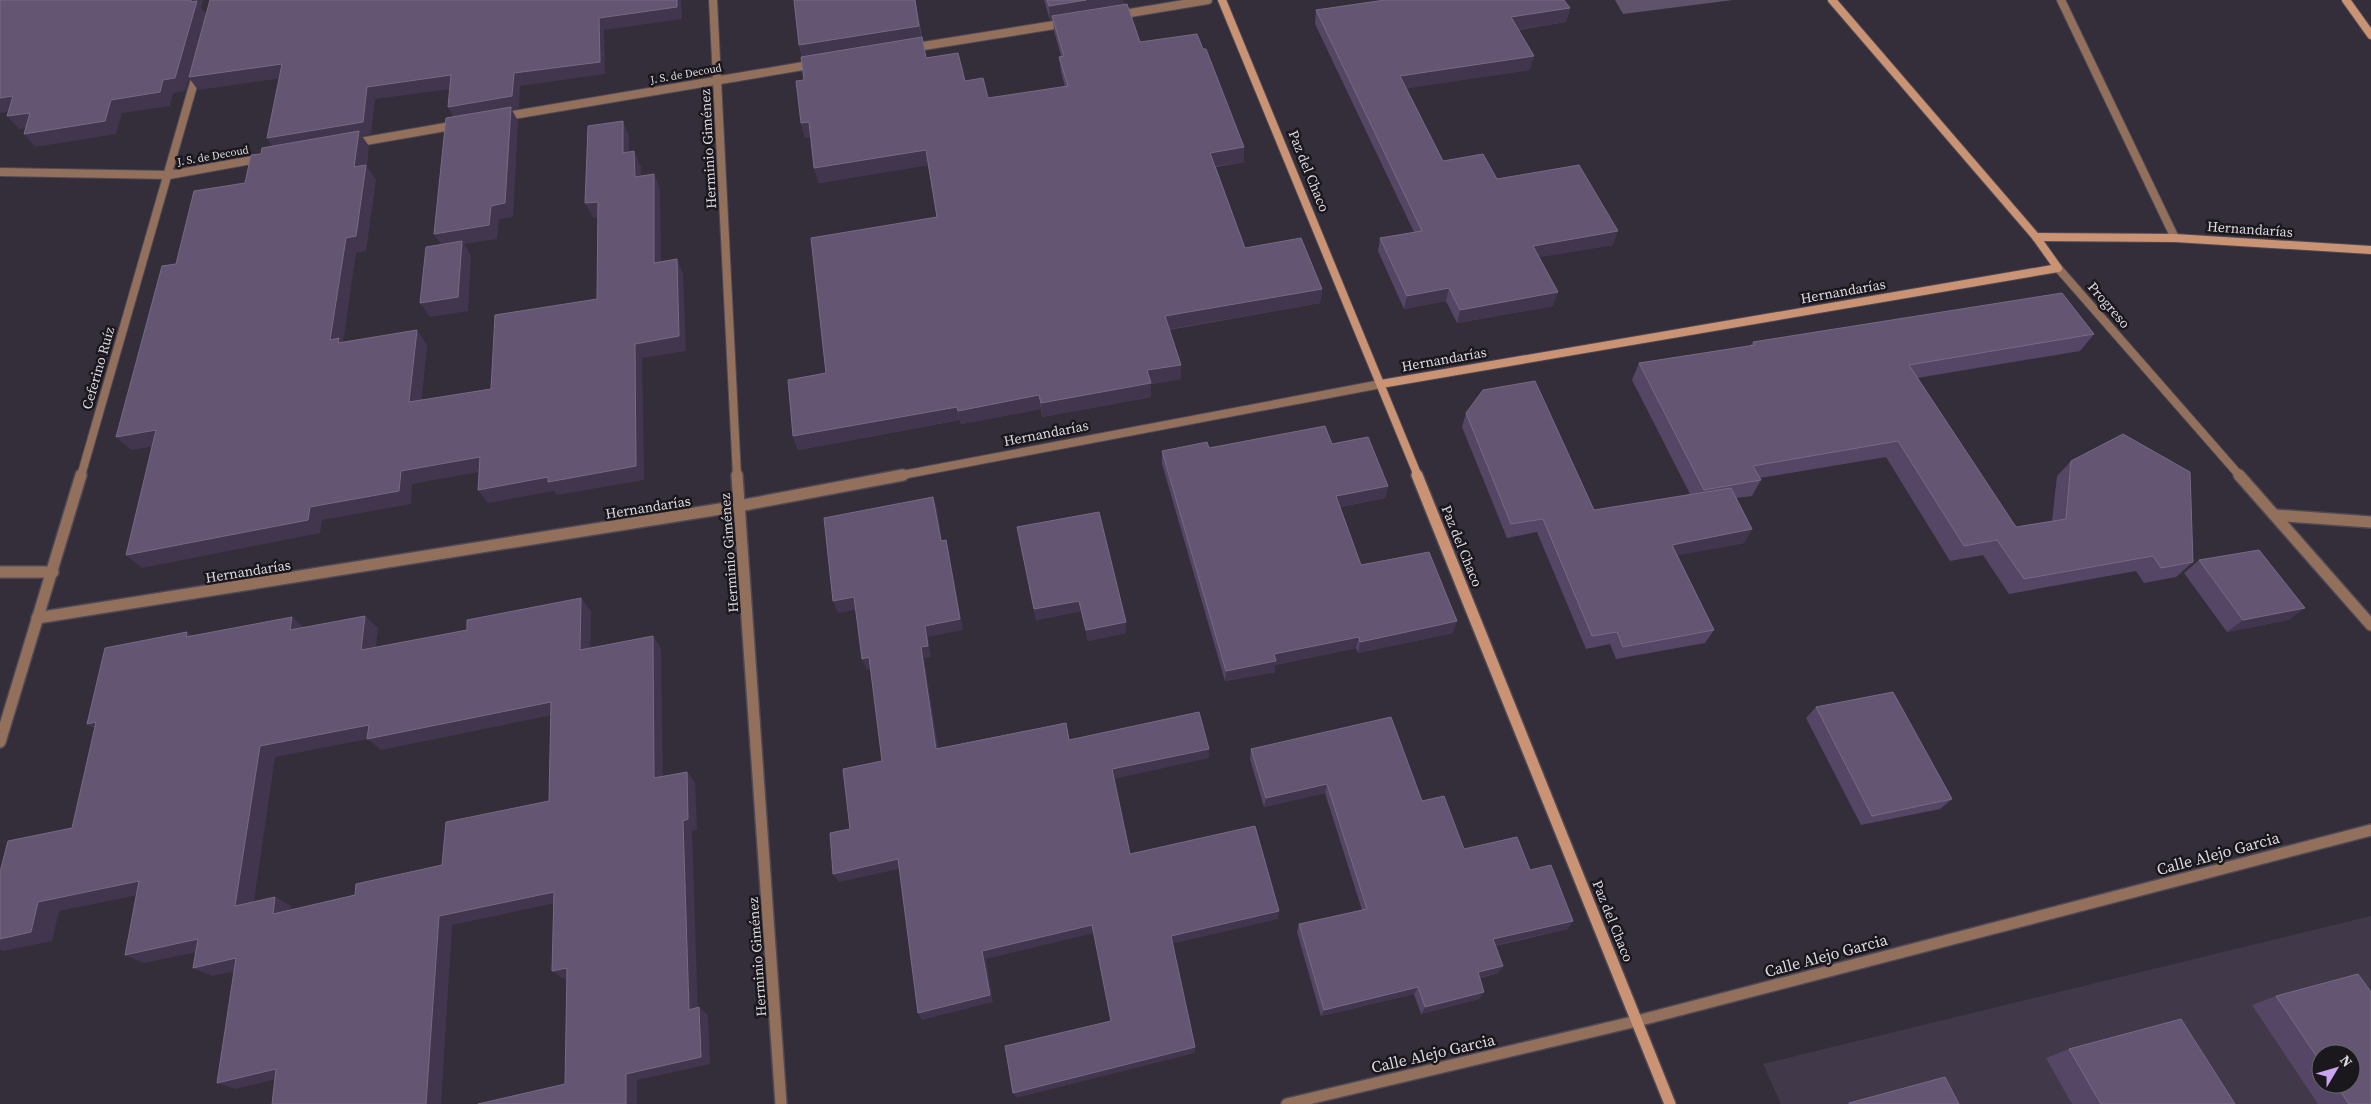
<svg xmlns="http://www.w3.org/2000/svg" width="2371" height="1104" viewBox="0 0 2371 1104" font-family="'Source Serif 4',serif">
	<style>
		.built { fill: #41384a; fill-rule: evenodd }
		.green { fill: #5e536b }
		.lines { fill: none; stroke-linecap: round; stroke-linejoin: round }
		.lane-casing { stroke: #4f4956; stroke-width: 10 }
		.street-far1-casing { stroke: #4f4956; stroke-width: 10 }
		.street-casing { stroke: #4f4956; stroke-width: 14 }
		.secondary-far1-casing { stroke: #4f4956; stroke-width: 10 }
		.secondary-casing { stroke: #4f4956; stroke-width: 14 }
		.lane { stroke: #93705c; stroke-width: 8 }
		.street-far1 { stroke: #93705c; stroke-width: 8 }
		.street { stroke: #93705c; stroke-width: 11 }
		.secondary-far1 { stroke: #ca9373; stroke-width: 8 }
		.secondary { stroke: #ca9373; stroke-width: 11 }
		.wall { fill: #554665; fill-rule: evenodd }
		.shaded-wall { fill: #42364f }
		.building { fill: #645673; stroke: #776a84; fill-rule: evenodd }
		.labels { text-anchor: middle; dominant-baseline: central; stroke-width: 5; stroke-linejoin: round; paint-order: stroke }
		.far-street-label { font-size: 11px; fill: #ddd9e1; stroke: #1a181d }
		.street-label { font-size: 14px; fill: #ddd9e1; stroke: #1a181d }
		.near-street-label { font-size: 16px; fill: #ddd9e1; stroke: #1a181d }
	</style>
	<rect width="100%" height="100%" fill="#342e3b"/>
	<!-- built -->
	<path class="built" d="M2371 916V1104H1781L1763 1064ZM2321 1054H2351V1084H2321Z"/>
	<!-- green -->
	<polygon class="green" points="1615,0 1733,0 1623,14"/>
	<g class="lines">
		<!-- lane casing -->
		<g class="lane-casing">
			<polyline id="lane" points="2061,0 2175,238"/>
		</g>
		<!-- street-far1 casing -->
		<g class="street-far1-casing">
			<g id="street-far1">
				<polyline points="713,0 737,476"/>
				<polyline points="1118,15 1208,0"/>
				<polyline points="911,48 1067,23"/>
				<polyline points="501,117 815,64"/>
				<polyline points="354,143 457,125"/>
				<polyline points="0,172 169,175 263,158"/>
				<polyline points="2058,268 2240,476"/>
				<polyline points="81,476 197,72"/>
				<polyline points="897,476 1381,384"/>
			</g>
		</g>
		<!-- street casing -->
		<g class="street-casing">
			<g id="street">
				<polyline points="737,475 781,1104"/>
				<polyline points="2239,475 2371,625"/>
				<polyline points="2274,515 2371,522"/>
				<polyline points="0,572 53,572"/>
				<polyline points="37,618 739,506 903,475"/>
				<polyline points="0,742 81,475"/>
				<polyline points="1287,1104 1637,1021 2371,830"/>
			</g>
		</g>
		<!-- secondary-far1 casing -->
		<g class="secondary-far1-casing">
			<g id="secondary-far1">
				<polyline points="1222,0 1418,476"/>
				<polyline points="2346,0 2371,35"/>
				<polyline points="2036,237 2175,238 2371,250"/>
				<polyline points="1381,384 2058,268 2036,237 1832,0"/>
			</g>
		</g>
		<!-- secondary casing -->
		<g class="secondary-casing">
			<polyline id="secondary" points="1417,475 1670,1104"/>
		</g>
		<!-- lane -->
		<use href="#lane" class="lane"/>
		<!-- street-far1 -->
		<use href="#street-far1" class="street-far1"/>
		<!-- street -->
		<use href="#street" class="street"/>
		<!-- secondary-far1 -->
		<use href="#secondary-far1" class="secondary-far1"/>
		<!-- secondary -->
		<use href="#secondary" class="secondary"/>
	</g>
	<!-- wall -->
	<g class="wall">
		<polygon points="915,0 926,58 965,81 988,98 1065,87 1061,72 1059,57 1061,56 1054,31 1053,19 1050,20 1044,0 1123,0 1124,5 1140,42 1203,49 1244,147 1244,162 1216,167 1245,248 1322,289 1320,303 1169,330 1181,365 1181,379 1151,384 1151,397 1042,417 1041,409 961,424 960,420 798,450 793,436 826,373 937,217 928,165 819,183 814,168 811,137 805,138 801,123 804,80 802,56 799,45"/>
		<polygon points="1570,8 1566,22 1518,30 1530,70 1406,88 1443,161 1497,179 1613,245 1539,257 1553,306 1457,323 1446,301 1404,309 1378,251 1380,238 1414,232 1315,24 1316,10"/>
		<polygon points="2094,334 2080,351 1917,378 2016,527 2052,521 2057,476 2071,461 2193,562 2176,577 2144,583 2136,571 2009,594 1983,555 1950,561 1886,457 1760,478 1761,480 1752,496 1736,498 1752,529 1744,543 1677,555 1714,630 1705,643 1616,659 1610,644 1586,649 1537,532 1507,538 1462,427 1466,413 1594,510 1690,494 1632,380 1639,363 1750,346 1753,342"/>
		<polygon points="1332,444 1388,486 1385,498 1340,507 1361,565 1453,633 1358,653 1356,648 1275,665 1275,672 1225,681 1162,464 1162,451"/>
		<polygon points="1017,527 1126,622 1126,633 1088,641 1081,611 1036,620"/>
		<polygon points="2199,560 2305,608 2288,620 2227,632 2184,573"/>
		<polygon points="1816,707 1952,799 1940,809 1861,825 1806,718"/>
		<polygon points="1251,749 1422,801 1464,849 1530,870 1573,921 1567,929 1495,946 1498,973 1480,978 1484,992 1479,999 1421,1014 1414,994 1321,1016 1297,932 1299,924 1362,910 1325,793 1264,807 1250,759"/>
		<path d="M2276 996 2371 1104H2318L2252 1005ZM2321 1054 2351 1084H2321Z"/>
		<polygon points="2069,1049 2235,1104 2072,1104 2046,1058"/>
	</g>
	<!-- shaded-wall -->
	<g class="shaded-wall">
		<polygon points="191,0 203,0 201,8 206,14 282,64 290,77 198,90 189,78 185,91 173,93 170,106 122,113 116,134 35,147 24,134 163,80"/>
		<polygon points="677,0 681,0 682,19 604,30 605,74 520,86 519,108 512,110 518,121 513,217 499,219 497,239 464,244 471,256 468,311 430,317 420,303 443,247 434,234 455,120 448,107 514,73 599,18"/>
		<polygon points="1086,0 1123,0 1124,8 1052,16 1053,19 1050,20 1049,6"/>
		<polygon points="1570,8 1566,22 1508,31 1511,17"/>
		<polygon points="919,26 922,41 804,60 799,45"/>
		<polygon points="1534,56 1530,70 1397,90 1400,76"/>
		<polygon points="451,75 458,88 375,99 371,134 362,136 369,146 367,166 376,180 366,251 356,253 343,343 350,352 330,340 275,151 267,138 367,87"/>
		<polygon points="13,96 25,109 0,113 0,98"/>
		<polygon points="30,113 42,126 19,129 7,116"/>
		<polygon points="623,121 629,136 629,168 623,153"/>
		<polygon points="809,122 813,136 805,138 801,123"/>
		<polygon points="1244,147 1244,162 1210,167 1210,153"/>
		<polygon points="926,150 929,165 819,183 814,168"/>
		<polygon points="634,151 641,167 641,192 635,177"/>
		<polygon points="654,174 660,189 661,278 654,263"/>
		<polygon points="598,202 605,217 593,218 585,203"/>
		<polygon points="1618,231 1613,245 1529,259 1533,246"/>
		<polygon points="677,259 683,274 686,351 642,358 644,480 557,495 554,491 488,503 478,490 635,344"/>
		<polygon points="1449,288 1446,301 1404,309 1407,296"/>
		<polygon points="1322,289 1320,303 1165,330 1165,316"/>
		<polygon points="1558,292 1553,306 1457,323 1460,310"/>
		<polygon points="417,330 427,345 420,416 409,402"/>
		<polygon points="1181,365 1181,379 1151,384 1151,397 1042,417 1041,403 1147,370"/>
		<polygon points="1039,395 1041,409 961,424 958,411"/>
		<polygon points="957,407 960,420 798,450 793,436"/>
		<polygon points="156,430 170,444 131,450 116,437"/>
		<polygon points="480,457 490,470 412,484 411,504 322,520 320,533 142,568 126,555 310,507 401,471"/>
		<polygon points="1388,486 1385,498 1334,508 1336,496"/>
		<polygon points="933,497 937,509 944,553 941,541"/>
		<polygon points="1752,529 1744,543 1664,558 1672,545"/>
		<polygon points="946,540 949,552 963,630 928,637 931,657 924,658 940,759 936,749 921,647 925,626"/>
		<polygon points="854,597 859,609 838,613 833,601"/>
		<polygon points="581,598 591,611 590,662 580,650"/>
		<polygon points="1079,601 1081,611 1036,620 1034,609"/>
		<polygon points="2305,608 2288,620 2227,632 2243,620"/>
		<polygon points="365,616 378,628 374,662 361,650"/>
		<polygon points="292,617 306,629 290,630"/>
		<polygon points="1457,621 1453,633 1358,653 1360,642"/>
		<polygon points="1126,622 1126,633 1088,641 1086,630"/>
		<polygon points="187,632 203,644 186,637"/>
		<polygon points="653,636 661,648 663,789 654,778"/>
		<polygon points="1359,637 1356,648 1275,665 1275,672 1225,681 1226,671 1274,654"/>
		<polygon points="869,657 874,668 867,670 862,659"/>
		<polygon points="551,702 562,713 381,750 368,739 275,757 252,915 235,906 260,746 369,725"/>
		<polygon points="96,722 105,735 87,724"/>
		<polygon points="1209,749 1209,758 1114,779 1112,769"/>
		<polygon points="687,772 695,782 697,830 692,831 698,1017 689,1010 683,821"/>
		<polygon points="1327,784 1325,793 1264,807 1266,798"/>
		<polygon points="898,859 903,868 839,882 833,874"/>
		<polygon points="139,881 158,891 59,911 52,941 3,951 0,950 0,939 38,902"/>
		<polygon points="554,892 565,901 452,925 441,1104 426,1104 439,916"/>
		<polygon points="275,897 291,906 289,923 273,914"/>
		<polygon points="1279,911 1278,919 1171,944 1171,936"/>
		<polygon points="1573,921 1567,929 1488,947 1493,939"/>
		<polygon points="1092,925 1094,933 986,959 993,1002 922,1020 918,1013 982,951"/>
		<polygon points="198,939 216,948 144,963 125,955"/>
		<polygon points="236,958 254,967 212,976 193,968"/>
		<polygon points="1503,966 1498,973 1473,979 1478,972"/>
		<polygon points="567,968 578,976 564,979 552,971"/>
		<polygon points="1418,987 1414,994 1321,1016 1324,1010"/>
		<polygon points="1484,992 1479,999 1421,1014 1425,1007"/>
		<polygon points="699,1007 708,1015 710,1064 637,1080 637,1104 626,1104 626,1074"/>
		<polygon points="1195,1047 1195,1053 1016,1098 1013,1093"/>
		<polygon points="276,1069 294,1075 235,1089 217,1083"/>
	</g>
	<!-- building -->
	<g class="building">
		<polygon points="0,0 191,0 191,2 197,1 175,78 163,80 160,92 111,100 105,121 24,134 30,113 7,116 13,96 0,98"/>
		<polygon points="210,0 677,0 677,7 599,18 600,62 514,73 512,96 448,107 451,75 367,87 363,122 267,138 282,64 189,77"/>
		<polygon points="794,0 915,0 919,26 799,45"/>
		<polygon points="1047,0 1086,0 1049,6"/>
		<polygon points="1385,0 1564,0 1570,8 1511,17 1534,56 1400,76 1443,161 1483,154 1497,179 1579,165 1618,231 1533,246 1558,292 1460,310 1449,288 1407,296 1380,238 1422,231 1316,10"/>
		<polygon points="1127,4 1140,42 1197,34 1203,49 1206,49 1244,147 1210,153 1245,248 1301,238 1322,289 1165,316 1181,365 1147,370 1151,383 1041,403 1039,395 958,411 957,407 793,436 788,380 826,373 811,238 937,217 926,150 814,168 809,122 801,123 796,81 804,80 801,57 922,37 926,58 958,53 965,81 983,78 988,98 1068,86 1059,57 1064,56 1052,16"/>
		<polygon points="511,107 505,203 491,206 489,225 434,234 446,118"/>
		<polygon points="623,121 623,153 634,151 635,177 654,174 654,263 677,259 679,336 635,344 636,466 548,482 548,477 478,490 480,457 401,471 399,491 310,507 308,520 126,555 156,430 116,437 162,266 176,264 194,191 245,183 251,155 261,154 262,148 359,131 354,167 366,165 356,236 346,238 330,340 339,338 338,343 417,330 409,402 491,389 495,315 597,299 598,202 585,203 588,126"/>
		<polygon points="462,241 458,297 420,303 426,247"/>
		<polygon points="2062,293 2094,334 1909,365 2016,527 2066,519 2071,461 2123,434 2190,472 2193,562 2161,568 2153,556 2024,579 1997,540 1964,546 1898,441 1753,466 1761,480 1704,490 1639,363 1755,345 1753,342"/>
		<polygon points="1535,381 1594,510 1731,488 1752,529 1672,545 1714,630 1623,647 1617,632 1592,636 1543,519 1511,524 1466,413 1483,390"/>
		<polygon points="1325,426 1332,444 1368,437 1388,486 1336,496 1361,565 1429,552 1457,621 1360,642 1359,637 1274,654 1276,661 1226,671 1162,451 1207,442 1209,448"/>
		<polygon points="933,497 941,541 946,540 960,619 925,626 928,646 921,647 936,749 1066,723 1069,740 1199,712 1209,749 1112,769 1130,854 1255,826 1279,911 1171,936 1195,1047 1013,1093 1005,1046 1111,1021 1092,925 982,951 990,995 918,1013 898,859 833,874 830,833 850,829 843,769 882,761 869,657 862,659 854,597 833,601 824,518"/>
		<polygon points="1099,512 1126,622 1086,630 1079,601 1034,609 1017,527"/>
		<polygon points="2259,550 2305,608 2243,620 2199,560"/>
		<path d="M581 598 580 650 653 636 654 778 687 772 688 819 683 821 689 1010 699 1007 701 1057 626 1074V1104H478L565 1084 567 968 552 971 554 892 439 916 426 1104H272L276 1069 217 1083 236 958 193 968 198 939 125 955 139 881 38 902 31 932 0 939V872L8 841 72 828 96 722 87 724 105 648 187 632 186 637 292 617 290 630 365 616 361 650 467 630V620ZM551 702 549 801 446 822 442 865 356 884 355 895 273 914 275 897 235 906 260 746 369 725 367 739Z"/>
		<polygon points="1893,692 1952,799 1872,816 1816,707"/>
		<polygon points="1391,717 1422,801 1444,796 1464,849 1517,837 1530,870 1551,865 1573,921 1493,939 1503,966 1478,972 1484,992 1425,1007 1418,987 1324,1010 1299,924 1367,909 1327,784 1266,798 1251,749"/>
		<polygon points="2358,974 2371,992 2371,1104 2349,1104 2335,1084 2351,1084 2351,1054 2321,1054 2321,1063 2276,996"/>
		<polygon points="2181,1019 2235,1104 2101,1104 2069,1049"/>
		<polygon points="1945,1077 1959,1104 1849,1104 1849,1103"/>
	</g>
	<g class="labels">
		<!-- far-street labels -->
		<g class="far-street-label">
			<text transform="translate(686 74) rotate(-10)">J. S. de Decoud</text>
			<text transform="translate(213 156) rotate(-10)">J. S. de Decoud</text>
		</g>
		<!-- street labels -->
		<g class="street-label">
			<text transform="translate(708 149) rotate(-93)">Herminio Giménez</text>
			<text transform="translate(1309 171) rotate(68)">Paz del Chaco</text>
			<text transform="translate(2250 229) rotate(4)">Hernandarías</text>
			<text transform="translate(1843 291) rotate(-10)">Hernandarías</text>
			<text transform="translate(2109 305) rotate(49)">Progreso</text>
			<text transform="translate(1444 359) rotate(-10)">Hernandarías</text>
			<text transform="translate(98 368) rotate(-74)">Ceferino Ruíz</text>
			<text transform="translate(1046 433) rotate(-11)">Hernandarías</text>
			<text transform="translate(648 507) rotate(-9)">Hernandarías</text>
			<text transform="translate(1462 546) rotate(68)">Paz del Chaco</text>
			<text transform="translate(729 553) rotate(-94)">Herminio Giménez</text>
			<text transform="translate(248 571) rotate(-9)">Hernandarías</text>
			<text transform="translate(1613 921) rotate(68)">Paz del Chaco</text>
			<text transform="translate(757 957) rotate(-94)">Herminio Giménez</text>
		</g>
		<!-- near-street labels -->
		<g class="near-street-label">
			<text transform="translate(2218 853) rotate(-15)">Calle Alejo Garcia</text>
			<text transform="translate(1826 955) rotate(-15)">Calle Alejo Garcia</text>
			<text transform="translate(1433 1053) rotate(-13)">Calle Alejo Garcia</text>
		</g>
	</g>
	<!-- north arrow -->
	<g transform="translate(2336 1069) rotate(52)"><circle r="24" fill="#1a181d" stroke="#68656b"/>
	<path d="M0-4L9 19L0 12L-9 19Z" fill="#c9a5ee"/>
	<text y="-8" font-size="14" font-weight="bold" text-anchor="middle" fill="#ddd9e1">N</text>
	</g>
</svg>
